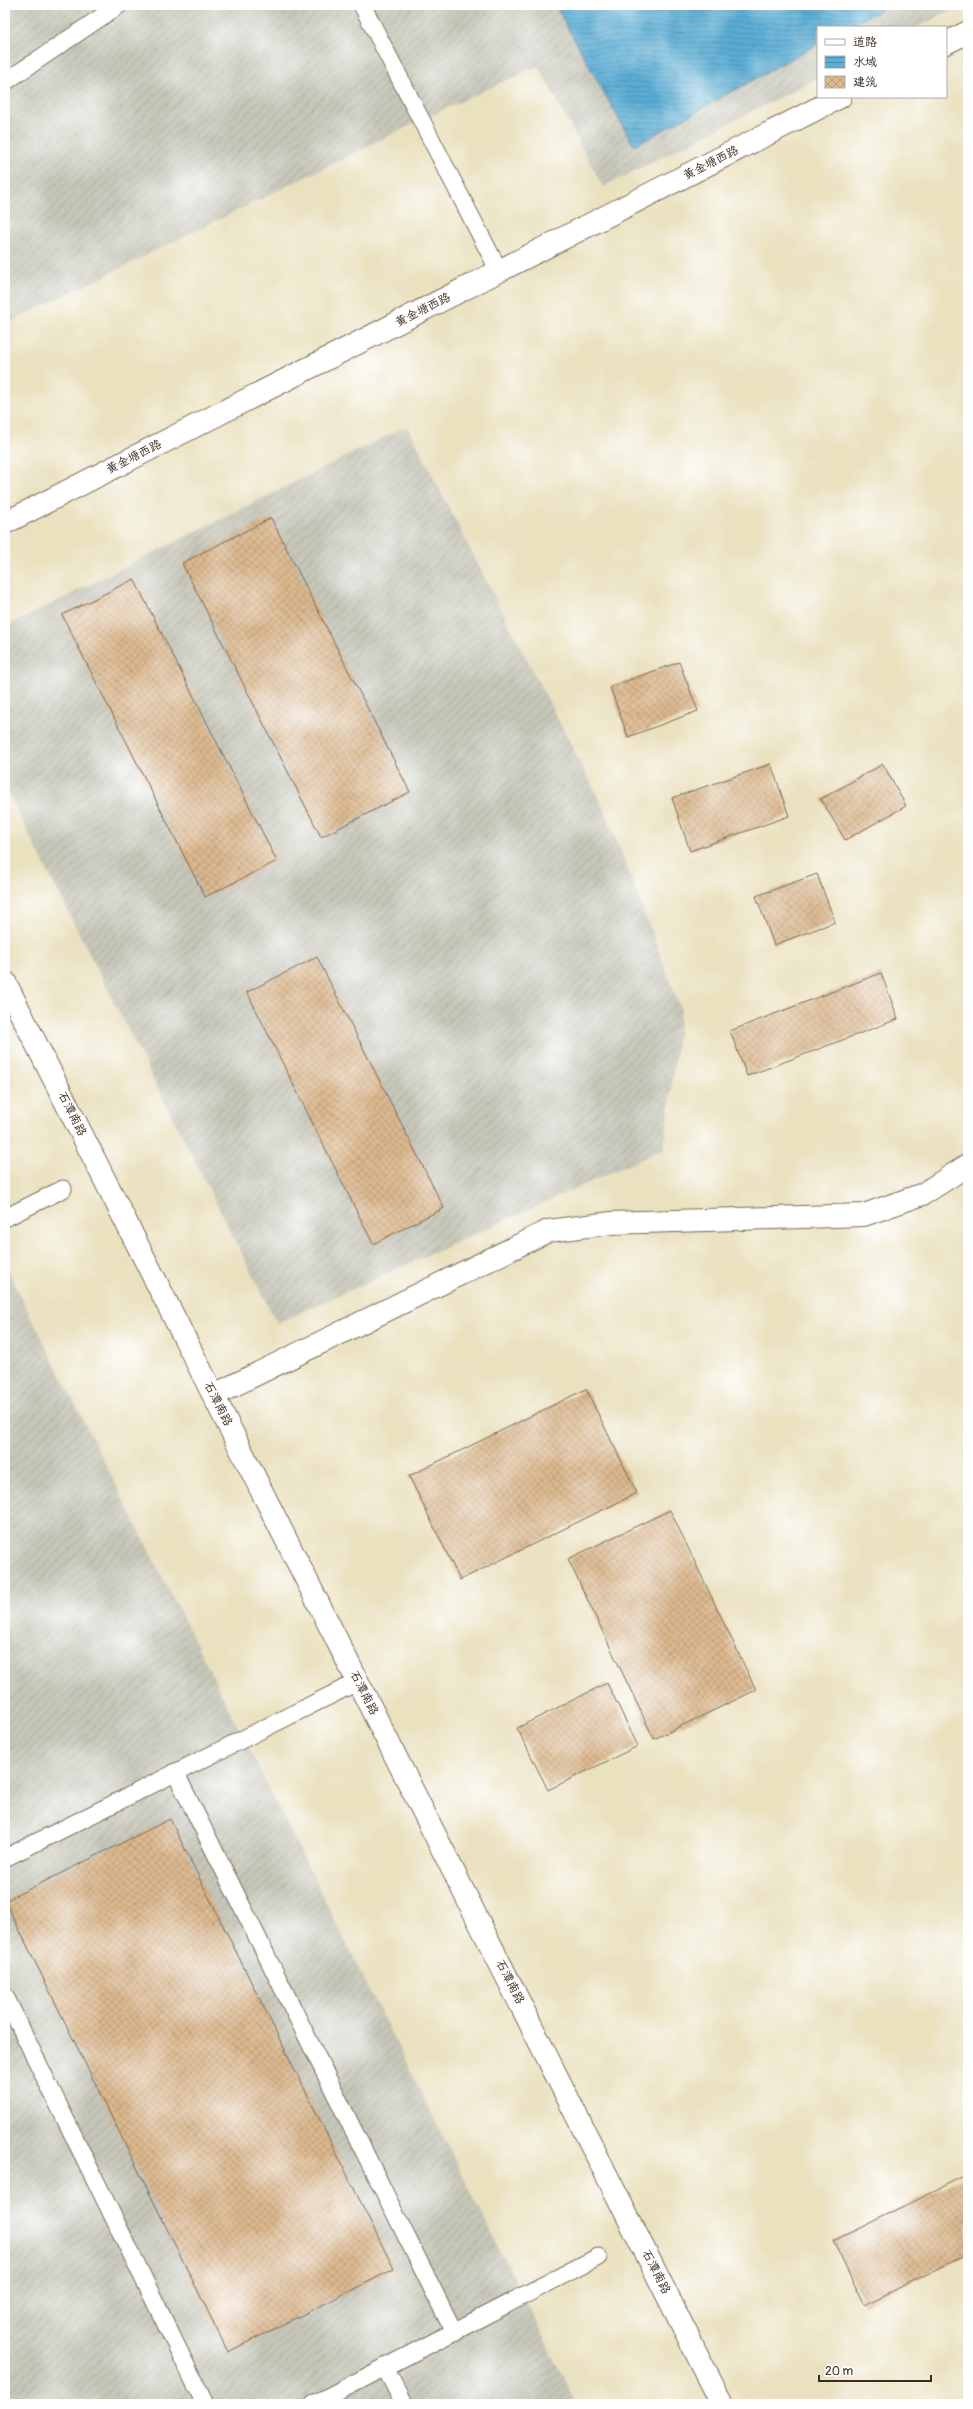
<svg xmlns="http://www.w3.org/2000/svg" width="973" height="2409" viewBox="0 0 973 2409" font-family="Pangolin,'LXGW WenKai TC',sans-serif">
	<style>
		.industrial { fill: url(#industrial-furrows) }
		.water { fill: url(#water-rules); stroke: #4a6c7a }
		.building { fill: url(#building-cross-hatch) }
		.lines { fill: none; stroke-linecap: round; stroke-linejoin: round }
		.lane-casing { stroke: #786a56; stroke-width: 19 }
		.street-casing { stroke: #786a56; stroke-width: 24 }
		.secondary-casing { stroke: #786a56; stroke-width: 24 }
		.lane { stroke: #fff; stroke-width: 17 }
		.street { stroke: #fff; stroke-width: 22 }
		.secondary { stroke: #fff; stroke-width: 22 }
		.labels { text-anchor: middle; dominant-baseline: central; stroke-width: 3.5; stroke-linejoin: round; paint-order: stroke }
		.street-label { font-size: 12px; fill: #3b2a1e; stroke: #fff }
	</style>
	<defs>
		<pattern id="industrial-furrows" width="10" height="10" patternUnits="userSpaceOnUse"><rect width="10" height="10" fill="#c5c5b8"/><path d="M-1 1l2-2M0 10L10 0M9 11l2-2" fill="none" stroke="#aaa99e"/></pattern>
		<pattern id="water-rules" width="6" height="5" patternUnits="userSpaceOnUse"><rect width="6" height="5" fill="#5aadd5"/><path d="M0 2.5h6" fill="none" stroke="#4c8dac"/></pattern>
		<pattern id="building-cross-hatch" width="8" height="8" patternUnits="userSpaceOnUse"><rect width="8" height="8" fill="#ddb98f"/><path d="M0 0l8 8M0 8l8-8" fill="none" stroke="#b49774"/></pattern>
	</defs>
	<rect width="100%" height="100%" fill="#fff"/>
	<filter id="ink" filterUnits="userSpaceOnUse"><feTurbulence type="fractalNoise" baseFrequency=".025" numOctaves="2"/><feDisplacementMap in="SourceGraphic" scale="8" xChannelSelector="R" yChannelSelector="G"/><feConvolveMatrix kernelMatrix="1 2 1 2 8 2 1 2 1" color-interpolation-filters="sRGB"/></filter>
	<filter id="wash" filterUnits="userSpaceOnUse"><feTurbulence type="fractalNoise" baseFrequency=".012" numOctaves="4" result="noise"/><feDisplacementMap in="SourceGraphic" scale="16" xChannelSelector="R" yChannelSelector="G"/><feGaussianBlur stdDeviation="0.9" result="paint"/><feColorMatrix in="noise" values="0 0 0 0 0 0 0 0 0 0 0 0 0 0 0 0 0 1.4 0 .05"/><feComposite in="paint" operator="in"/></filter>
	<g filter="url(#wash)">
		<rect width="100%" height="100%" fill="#eae1bf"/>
		<!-- industrial -->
		<g class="industrial">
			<polygon points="5,5 961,5 917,27 818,27 818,78 603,187 538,66 421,120 5,325"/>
			<polygon points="407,426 606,813 681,1009 664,1149 277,1323 5,787 5,627"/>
			<polygon points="5,1265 222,1695 577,2404 5,2404"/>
		</g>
		<!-- water -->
		<polygon class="water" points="555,5 889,5 849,27 818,27 818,44 634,146"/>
		<g id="blocks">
			<!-- building -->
			<g class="building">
				<polygon points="271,518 410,792 321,837 182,563"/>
				<polygon points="134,579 277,861 205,897 62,615"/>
				<polygon points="679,662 698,711 628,737 610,687"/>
				<polygon points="771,764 789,816 690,851 672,798"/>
				<polygon points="883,764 906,806 845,840 821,799"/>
				<polygon points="817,874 835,922 774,945 756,896"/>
				<polygon points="317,957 444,1208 373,1244 247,992"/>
				<polygon points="881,973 898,1019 747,1076 730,1031"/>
				<polygon points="586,1389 637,1493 460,1580 409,1476"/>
				<polygon points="670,1510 756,1690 654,1739 568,1559"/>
				<polygon points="607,1683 638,1746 548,1790 517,1728"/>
				<polygon points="170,1819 394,2269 228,2352 5,1901"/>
				<polygon points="968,2175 968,2254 864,2305 833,2241"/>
			</g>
		</g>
	</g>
	<g filter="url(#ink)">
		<use href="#blocks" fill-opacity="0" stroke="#786a56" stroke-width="1"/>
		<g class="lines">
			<!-- lane casing -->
			<g class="lane-casing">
				<g id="lane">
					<polyline points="362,5 499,271"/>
					<polyline points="5,82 119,5"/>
					<polyline points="5,1218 63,1189"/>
					<polyline points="175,1772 454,2332"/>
					<polyline points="5,1858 359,1681"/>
					<polyline points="5,1996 205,2404"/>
					<polyline points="385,2367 404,2404"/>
					<polyline points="314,2404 598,2257"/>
				</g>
			</g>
			<!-- street casing -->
			<g class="street-casing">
				<polyline id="street" points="214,1395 548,1231 611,1223 864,1215 923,1194 968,1165"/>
			</g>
			<!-- secondary casing -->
			<g class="secondary-casing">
				<g id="secondary">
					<polyline points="946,43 968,32"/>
					<polyline points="5,523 840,97"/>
					<polyline points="5,982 722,2404"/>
				</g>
			</g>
			<!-- lane -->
			<use href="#lane" class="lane"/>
			<!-- street -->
			<use href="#street" class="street"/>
			<!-- secondary -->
			<use href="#secondary" class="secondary"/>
		</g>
	</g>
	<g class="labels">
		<!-- street labels -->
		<g class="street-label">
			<text transform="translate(711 163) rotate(-27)">黄金塘西路</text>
			<text transform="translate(423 310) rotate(-27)">黄金塘西路</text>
			<text transform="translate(134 457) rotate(-27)">黄金塘西路</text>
			<text transform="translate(72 1114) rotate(63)">石潭南路</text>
			<text transform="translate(218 1404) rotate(63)">石潭南路</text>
			<text transform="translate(364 1693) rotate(63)">石潭南路</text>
			<text transform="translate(510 1982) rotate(63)">石潭南路</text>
			<text transform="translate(656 2272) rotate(63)">石潭南路</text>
		</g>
	</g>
	<!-- margin -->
	<rect width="973" height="2409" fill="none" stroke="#fff" stroke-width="20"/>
	<!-- legend -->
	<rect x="817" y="26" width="130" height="72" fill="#ffffff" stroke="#b1aaa5"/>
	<rect x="825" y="39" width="20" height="6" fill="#ffffff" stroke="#b1aaa5"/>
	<text x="853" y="46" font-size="12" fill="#3b2a1e">道路</text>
	<rect x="825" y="56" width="20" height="12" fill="url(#water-rules)" stroke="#b1aaa5"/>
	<text x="853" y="66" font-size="12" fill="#3b2a1e">水域</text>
	<rect x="825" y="76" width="20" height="12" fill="url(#building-cross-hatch)" stroke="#b1aaa5"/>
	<text x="853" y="86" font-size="12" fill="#3b2a1e">建筑</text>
	<!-- scale -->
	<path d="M819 2375v6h112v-6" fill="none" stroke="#3b2a1e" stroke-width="2"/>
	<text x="825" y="2375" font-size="12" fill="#3b2a1e" stroke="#ffffff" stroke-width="3" paint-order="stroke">20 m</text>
</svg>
